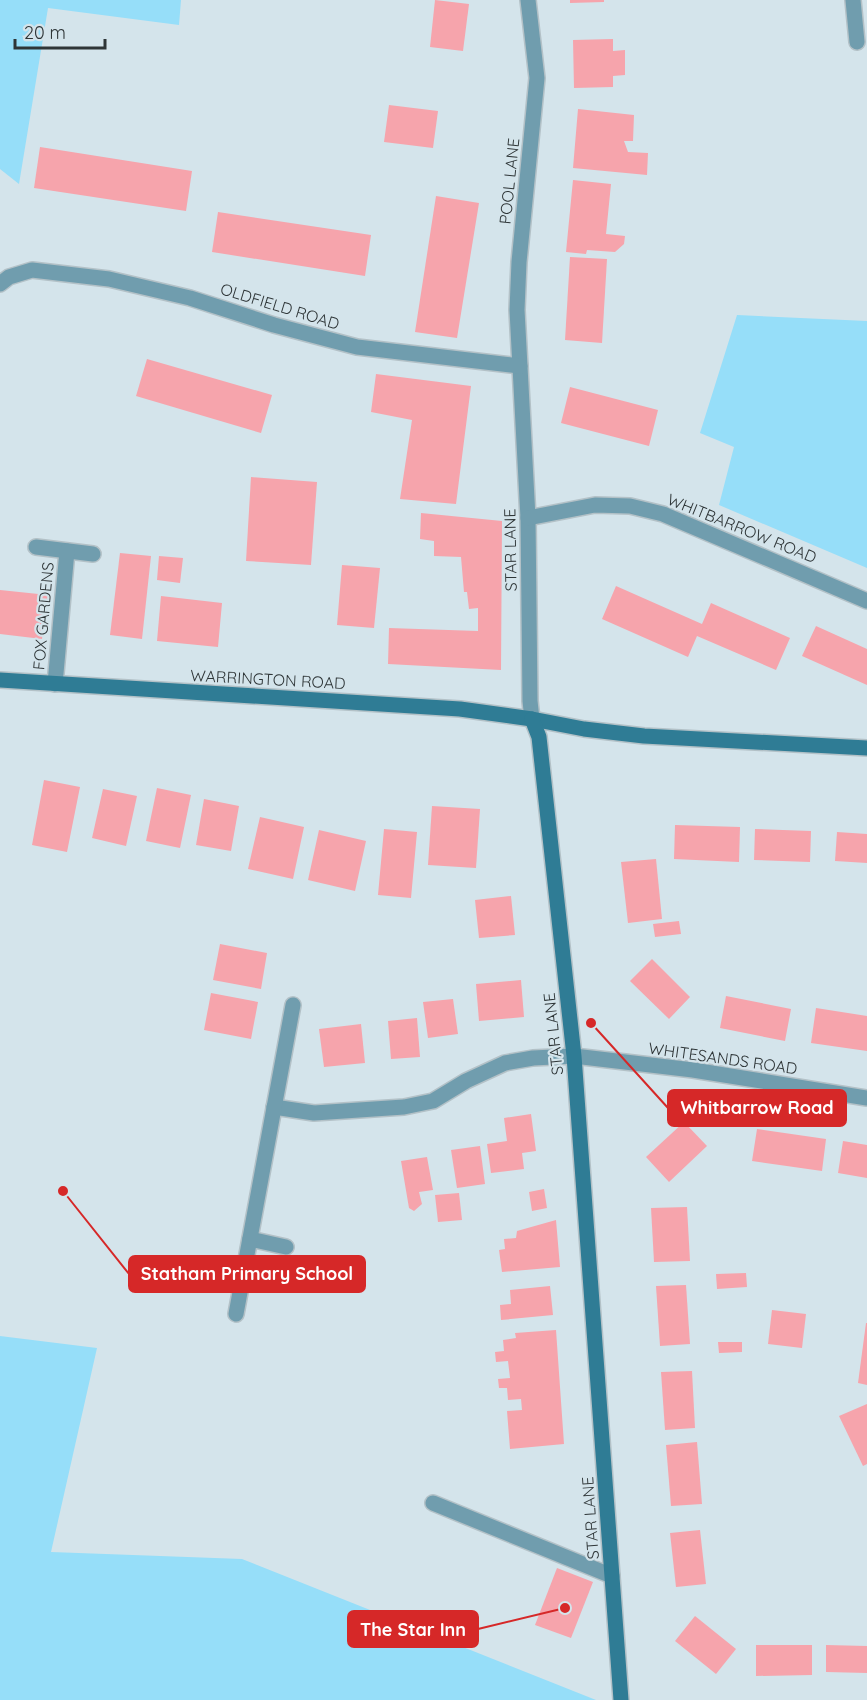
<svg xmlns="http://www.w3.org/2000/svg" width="867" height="1700" viewBox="0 0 867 1700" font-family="Quicksand,sans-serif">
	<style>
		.green { fill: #96def9 }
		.building { fill: #f6a4ac }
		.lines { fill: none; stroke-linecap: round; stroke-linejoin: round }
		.lane-casing { stroke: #b3c1c7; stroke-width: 18 }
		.street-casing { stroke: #b3c1c7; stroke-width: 18 }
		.secondary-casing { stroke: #b3c1c7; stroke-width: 18 }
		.lane { stroke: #709dae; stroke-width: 15 }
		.street { stroke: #709dae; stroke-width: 15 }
		.secondary { stroke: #2f7c95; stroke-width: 15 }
		.labels { text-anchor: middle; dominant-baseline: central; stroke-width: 4.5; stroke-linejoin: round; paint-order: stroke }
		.street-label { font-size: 16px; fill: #2e3537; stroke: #d4e4eb }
		.leader { fill: none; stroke: #d62828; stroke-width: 2 }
		.callout-dot { fill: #d62828; stroke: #d4e4eb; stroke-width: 2 }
		.callout { fill: #d62828; stroke: #d62828; stroke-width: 2 }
		.callout-label { font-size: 18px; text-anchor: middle; font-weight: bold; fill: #fff }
	</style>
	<rect width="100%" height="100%" fill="#d4e4eb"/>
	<!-- green -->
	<g class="green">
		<polygon points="0,0 181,0 179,25 48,8 19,184 0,169"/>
		<polygon points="737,315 867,321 867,568 719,505 734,447 700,433"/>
		<polygon points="0,1336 97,1348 51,1552 242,1559 596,1700 0,1700"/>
	</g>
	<!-- building -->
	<g class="building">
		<polygon points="435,0 469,4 463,51 430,47"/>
		<polygon points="570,0 604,0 604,2 570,3"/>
		<polygon points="613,39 613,51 625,50 625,75 613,76 613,87 574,88 573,40"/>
		<polygon points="389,105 438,111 433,148 384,142"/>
		<polygon points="578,109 634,115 633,141 624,141 628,152 648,153 647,175 573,168"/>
		<polygon points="40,147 192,171 186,211 34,188"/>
		<polygon points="573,180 611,184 606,234 625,236 624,244 615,252 587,250 586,254 566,252"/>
		<polygon points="436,196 479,203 457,338 415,332"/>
		<polygon points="218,212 371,235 365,276 212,252"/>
		<polygon points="570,257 607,259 602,343 565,340"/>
		<polygon points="147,359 272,395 261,433 136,396"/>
		<polygon points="376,374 471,386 456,504 400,499 412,420 371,412"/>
		<polygon points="570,387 658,410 649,446 561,423"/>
		<polygon points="251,477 317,482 311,565 246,561"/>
		<polygon points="421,513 502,521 501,670 388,664 389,628 478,631 478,608 469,609 467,592 464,592 461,557 434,556 434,541 420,539"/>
		<polygon points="120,553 151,556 142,639 110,635"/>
		<polygon points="159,556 183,558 180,583 157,580"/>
		<polygon points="342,565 380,568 374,628 337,625"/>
		<polygon points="616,586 702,624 711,603 790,638 776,670 697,636 688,657 602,619"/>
		<polygon points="0,590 48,595 42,639 0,634"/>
		<polygon points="161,596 222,603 218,647 157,641"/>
		<polygon points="816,626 867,649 867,685 802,656"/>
		<polygon points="44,780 80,787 67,852 32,845"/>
		<polygon points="157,788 191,795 180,848 146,841"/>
		<polygon points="103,789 137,796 126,846 92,838"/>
		<polygon points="204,799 239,806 231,851 196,845"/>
		<polygon points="432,806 480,809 476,868 428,865"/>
		<polygon points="260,817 304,827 293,879 248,869"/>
		<polygon points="675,825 740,827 739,862 674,859"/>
		<polygon points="384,829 417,832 411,898 378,895"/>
		<polygon points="755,829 811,831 810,862 754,860"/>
		<polygon points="319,830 366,841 355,891 308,880"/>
		<polygon points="837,832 867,834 867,863 835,861"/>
		<polygon points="656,859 662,919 628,923 621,862"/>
		<polygon points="511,896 515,935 479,938 475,900"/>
		<polygon points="679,921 681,934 655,937 653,924"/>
		<polygon points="220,944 267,953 261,989 213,980"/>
		<polygon points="652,959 690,997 669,1019 630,981"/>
		<polygon points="521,980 524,1017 479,1021 476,984"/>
		<polygon points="211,993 258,1002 251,1039 204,1030"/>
		<polygon points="726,996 791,1009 785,1041 720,1028"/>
		<polygon points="453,999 458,1034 428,1038 423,1002"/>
		<polygon points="816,1008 867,1016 867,1051 811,1043"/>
		<polygon points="417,1018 420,1057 391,1059 388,1021"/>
		<polygon points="361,1024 365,1063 324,1067 319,1029"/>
		<polygon points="531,1114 536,1151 522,1153 524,1169 491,1173 487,1144 507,1141 504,1118"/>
		<polygon points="684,1122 707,1146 669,1182 646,1157"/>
		<polygon points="757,1129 826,1139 822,1171 752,1161"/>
		<polygon points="843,1141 867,1145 867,1178 838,1173"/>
		<polygon points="480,1146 485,1184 457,1188 451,1150"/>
		<polygon points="427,1157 433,1190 419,1192 422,1204 414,1211 409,1208 401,1161"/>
		<polygon points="544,1189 547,1208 532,1211 529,1192"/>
		<polygon points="459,1193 462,1220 438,1222 435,1195"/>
		<polygon points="687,1207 690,1261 654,1262 651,1208"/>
		<polygon points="556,1220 560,1267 502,1272 499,1250 505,1249 504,1239 516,1238 517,1231"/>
		<polygon points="746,1273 747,1287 717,1289 716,1274"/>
		<polygon points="686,1285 690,1344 660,1346 656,1286"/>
		<polygon points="550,1286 553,1315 501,1320 500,1305 511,1304 510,1290"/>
		<polygon points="772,1310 806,1314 802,1348 768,1344"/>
		<polygon points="866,1323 867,1323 867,1385 858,1383"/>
		<polygon points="556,1330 564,1444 510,1449 507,1411 522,1410 521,1399 508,1400 507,1388 499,1388 498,1379 510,1378 508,1361 496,1362 495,1352 504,1351 503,1340 516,1338 515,1333"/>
		<polygon points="718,1342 742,1342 742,1352 719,1353"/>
		<polygon points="692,1371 695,1428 665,1430 661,1372"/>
		<polygon points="867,1404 867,1464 863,1466 839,1416"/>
		<polygon points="697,1442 702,1504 671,1506 666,1445"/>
		<polygon points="700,1530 706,1584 676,1587 670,1533"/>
		<polygon points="557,1568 593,1582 571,1638 535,1625"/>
		<polygon points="695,1616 736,1649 716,1674 675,1641"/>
		<polygon points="756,1645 812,1645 812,1675 756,1676"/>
		<polygon points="826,1645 867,1646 867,1673 826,1672"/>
	</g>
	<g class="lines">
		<!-- lane casing -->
		<g class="lane-casing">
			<polyline id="lane" points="433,1503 612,1576"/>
		</g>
		<!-- street casing -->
		<g class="street-casing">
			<g id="street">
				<polyline points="528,0 537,78 519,262 517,310 528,518 530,701 532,719"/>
				<polyline points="853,0 857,42"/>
				<polyline points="0,284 9,277 32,270 109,279 190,298 274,325 357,347 520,366"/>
				<polyline points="528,518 595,505 630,506 663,514 867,601"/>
				<polyline points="36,547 93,554"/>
				<polyline points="55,684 67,551"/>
				<polyline points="274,1107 314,1113 404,1107 433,1101 466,1081 505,1063 533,1058 574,1056 693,1070 867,1098"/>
				<polyline points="250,1239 286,1247"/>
				<polyline points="236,1314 293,1005"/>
			</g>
		</g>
		<!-- secondary casing -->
		<g class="secondary-casing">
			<g id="secondary">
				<polyline points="0,680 460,709 532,719 584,729 644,736 867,748"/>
				<polyline points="532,719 539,737 574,1056 621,1700"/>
			</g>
		</g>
		<!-- lane -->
		<use href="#lane" class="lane"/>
		<!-- street -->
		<use href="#street" class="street"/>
		<!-- secondary -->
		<use href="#secondary" class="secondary"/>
	</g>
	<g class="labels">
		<!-- street labels -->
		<g class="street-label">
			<text transform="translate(509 181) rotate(-84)">POOL LANE</text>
			<text transform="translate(280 306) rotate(17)">OLDFIELD ROAD</text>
			<text transform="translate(742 528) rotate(22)">WHITBARROW ROAD</text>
			<text transform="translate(510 550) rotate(-91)">STAR LANE</text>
			<text transform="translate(43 616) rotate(-85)">FOX GARDENS</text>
			<text transform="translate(268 679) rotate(3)">WARRINGTON ROAD</text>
			<text transform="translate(553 1034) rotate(-96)">STAR LANE</text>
			<text transform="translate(723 1058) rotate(8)">WHITESANDS ROAD</text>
			<text transform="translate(590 1518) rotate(-94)">STAR LANE</text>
		</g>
	</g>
	<!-- callouts -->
	<path class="leader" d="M591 1023L668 1108M63 1191L129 1274M565 1608L478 1629"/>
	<g class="callout-dot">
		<circle cx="591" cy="1023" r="6"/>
		<circle cx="63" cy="1191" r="6"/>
		<circle cx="565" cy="1608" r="6"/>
	</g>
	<g class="callout">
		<rect x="668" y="1090" width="178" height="36" rx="6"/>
		<rect x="129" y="1256" width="236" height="36" rx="6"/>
		<rect x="348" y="1611" width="130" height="36" rx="6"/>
	</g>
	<g class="callout-label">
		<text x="757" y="1114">Whitbarrow Road</text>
		<text x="247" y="1280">Statham Primary School</text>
		<text x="413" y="1636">The Star Inn</text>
	</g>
	<!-- scale -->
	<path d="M15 39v9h90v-9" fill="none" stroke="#2e3537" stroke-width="3"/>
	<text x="24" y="39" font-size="18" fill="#2e3537" stroke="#d4e4eb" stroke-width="4.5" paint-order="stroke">20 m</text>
</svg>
